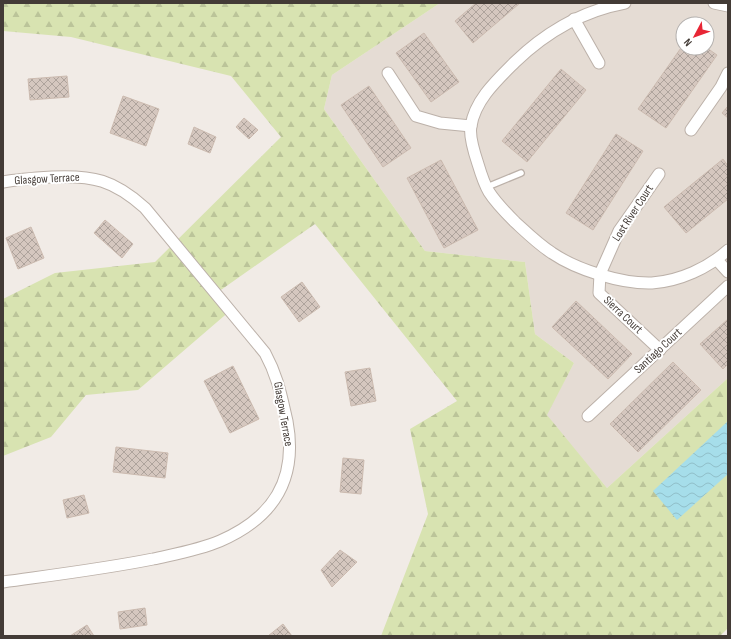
<svg xmlns="http://www.w3.org/2000/svg" width="731" height="639" viewBox="0 0 731 639" font-family="'Sofia Sans Condensed',sans-serif">
	<style>
		.residential { fill: #e5dcd4; fill-rule: evenodd }
		.forest { fill: url(#forest-firs) }
		.water { fill: url(#water-waves) }
		.building { fill: url(#building-cross-hatch); stroke: #ccbbb0 }
		.lines { fill: none; stroke-linecap: round; stroke-linejoin: round }
		.service-casing { stroke: #bcb1a9; stroke-width: 8 }
		.minor-casing { stroke: #bcb1a9; stroke-width: 13 }
		.service { stroke: #fff; stroke-width: 5.5 }
		.minor { stroke: #fff; stroke-width: 11 }
		.labels { text-anchor: middle; dominant-baseline: central; stroke-width: 4; stroke-linejoin: round; paint-order: stroke }
		.street-label { font-size: 12px; fill: #433b36; stroke: #fff }
	</style>
	<defs>
		<pattern id="forest-firs" width="22" height="20" patternUnits="userSpaceOnUse"><rect width="22" height="20" fill="#d8e3b1"/><path d="M5 1l3.5 6h-7zM16 11l3.5 6h-7z" fill="#bbc499"/></pattern>
		<pattern id="water-waves" width="16" height="10" patternUnits="userSpaceOnUse"><rect width="16" height="10" fill="#a6deea"/><path d="M0 5q4-4 8 0t8 0" fill="none" stroke="#90bfc9"/></pattern>
		<pattern id="building-cross-hatch" width="8" height="8" patternUnits="userSpaceOnUse"><rect width="8" height="8" fill="#d5c7bf"/><path d="M0 0l8 8M0 8l8-8" fill="none" stroke="#aea39c"/></pattern>
	</defs>
	<rect width="100%" height="100%" fill="#f1ebe6"/>
	<!-- residential -->
	<path class="residential" d="M440 3H728V378L607 488 546 415 574 363 535 334 525 262 425 251 324 109 332 75ZM683 24H707V48H683Z"/>
	<!-- forest -->
	<polygon class="forest" points="3,3 440,3 332,75 324,109 425,251 525,262 535,334 574,363 547,415 607,488 728,378 728,628 720,636 381,636 428,514 410,429 457,401 315,224 218,292 231,310 138,390 86,395 51,437 3,456 3,299 55,273 155,262 281,137 231,76 71,37 3,31"/>
	<!-- water -->
	<polygon class="water" points="728,421 728,474 677,520 653,491"/>
	<!-- building -->
	<g class="building">
		<polygon points="476,3 520,3 473,43 455,21"/>
		<polygon points="424,33 459,82 431,102 396,53"/>
		<polygon points="683,45 683,48 707,48 717,55 666,128 638,109"/>
		<polygon points="561,69 586,90 527,162 502,141"/>
		<polygon points="67,76 69,97 30,100 28,79"/>
		<polygon points="369,86 411,148 383,167 341,105"/>
		<polygon points="123,96 159,109 146,146 110,133"/>
		<polygon points="728,106 728,118 722,113"/>
		<polygon points="244,118 258,130 249,139 236,127"/>
		<polygon points="194,127 216,137 210,153 188,144"/>
		<polygon points="616,134 643,151 593,230 566,213"/>
		<polygon points="723,159 728,166 728,199 686,233 664,207"/>
		<polygon points="441,160 478,230 444,248 407,178"/>
		<polygon points="105,220 133,244 122,258 94,233"/>
		<polygon points="31,227 44,258 18,269 6,238"/>
		<polygon points="302,282 320,307 299,322 281,297"/>
		<polygon points="576,301 632,354 608,379 552,327"/>
		<polygon points="728,319 728,364 723,369 700,344"/>
		<polygon points="673,362 701,390 638,452 610,424"/>
		<polygon points="233,366 259,419 230,433 204,381"/>
		<polygon points="370,368 376,401 351,406 345,372"/>
		<polygon points="116,447 168,453 165,478 113,472"/>
		<polygon points="343,458 364,460 361,494 340,492"/>
		<polygon points="84,495 89,513 67,518 63,500"/>
		<polygon points="340,550 357,562 332,587 321,570"/>
		<polygon points="145,608 147,625 120,629 118,612"/>
		<polygon points="283,624 292,636 268,636"/>
		<polygon points="87,625 94,636 70,636"/>
	</g>
	<g class="lines">
		<!-- service casing -->
		<g class="service-casing">
			<polyline id="service" points="487,187 521,173"/>
		</g>
		<!-- minor casing -->
		<g class="minor-casing">
			<g id="minor">
				<path d="M625 3C582 11 546 32 515 62 497 80 475 100 471 126 469 135 475 155 478 164 481 174 484 184 489 192 496 203 506 213 515 222 527 233 538 244 552 253 577 270 622 284 652 283 680 281 708 268 728 250"/>
				<polyline points="714,3 728,6"/>
				<polyline points="574,19 599,63"/>
				<polyline points="388,73 416,116 440,123 471,126"/>
				<polyline points="691,130 721,87 728,73"/>
				<polyline points="659,174 619,231 600,274 599,293 660,350"/>
				<path d="M3 182C19 179 35 178 52 177 93 175 114 180 145 208L265 353C278 377 281 395 287 421 298 480 273 518 220 541 199 550 175 554 153 559 103 569 53 575 3 582"/>
				<polyline points="717,260 728,272"/>
				<polyline points="588,416 728,286"/>
			</g>
		</g>
		<!-- service -->
		<use href="#service" class="service"/>
		<!-- minor -->
		<use href="#minor" class="minor"/>
	</g>
	<g class="labels">
		<!-- street labels -->
		<g class="street-label">
			<text transform="translate(47 179) rotate(-3)">Glasgow Terrace</text>
			<text transform="translate(633 213) rotate(-57)">Lost River Court</text>
			<text transform="translate(623 315) rotate(43)">Sierra Court</text>
			<text transform="translate(658 351) rotate(-43)">Santiago Court</text>
			<text transform="translate(283 414) rotate(80)">Glasgow Terrace</text>
		</g>
	</g>
	<!-- border -->
	<rect width="731" height="639" fill="none" stroke="#433b36" stroke-width="8"/>
	<!-- north arrow -->
	<g transform="translate(695 36) rotate(229)"><circle r="19" fill="#ffffff" stroke="#b4b1af"/>
	<path d="M0-3L7 15L0 10L-7 15Z" fill="#e82635"/>
	<text y="-6" font-size="11" font-weight="bold" text-anchor="middle" fill="#433b36">N</text>
	</g>
</svg>
